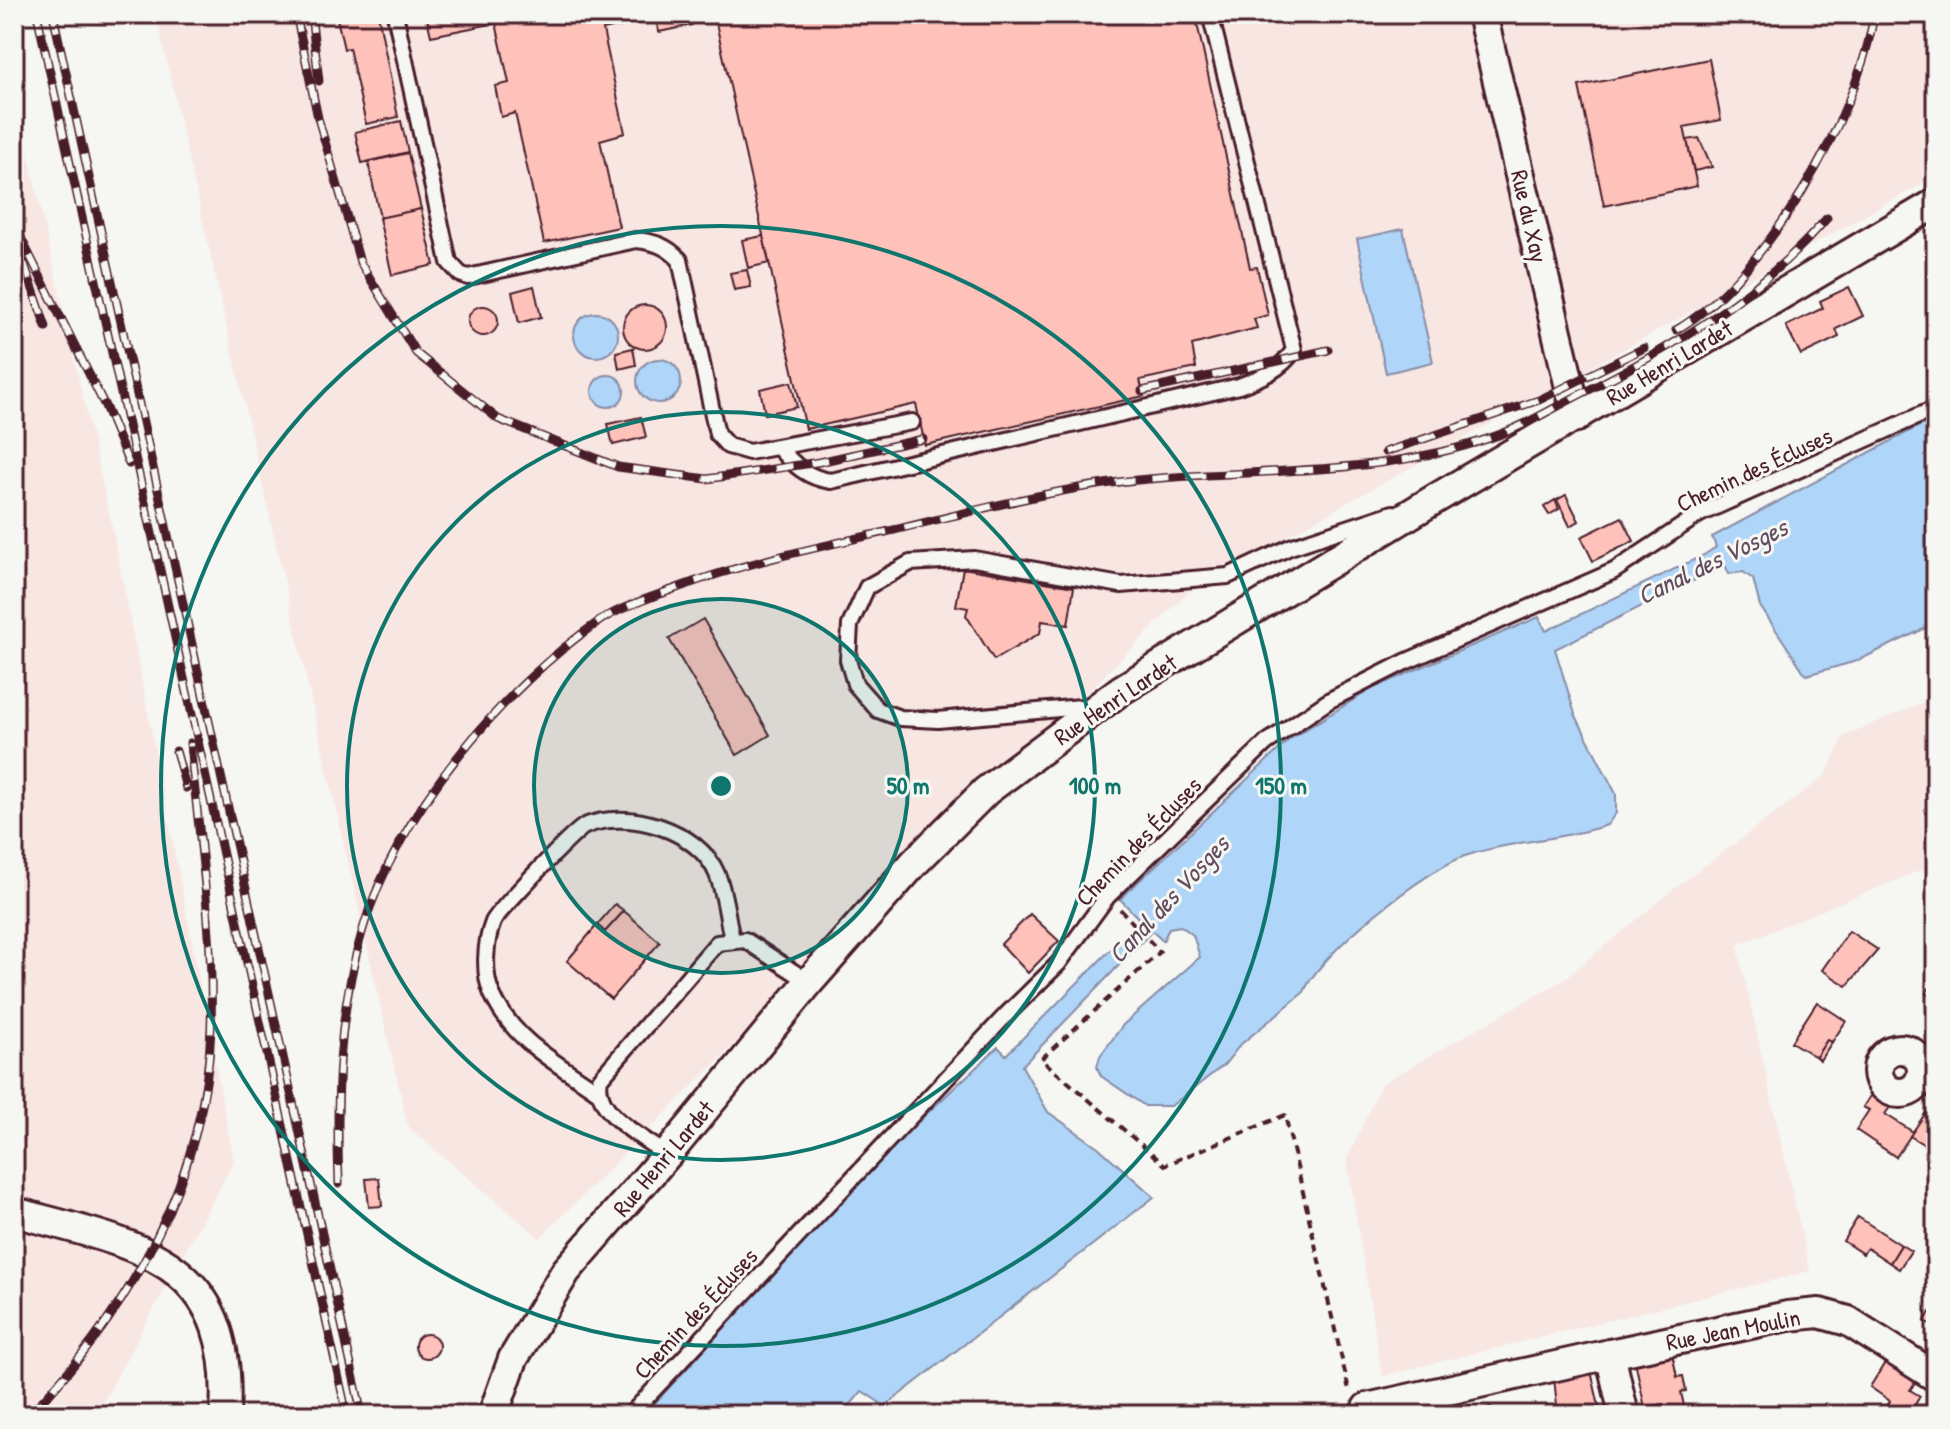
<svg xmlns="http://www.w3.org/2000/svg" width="1950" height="1429" viewBox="0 0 1950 1429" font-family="'Patrick Hand',sans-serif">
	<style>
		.built { fill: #f8e6e2 }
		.water { fill: #afd5f8; stroke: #878ca6; stroke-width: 2 }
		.building { fill: #fec2bb; stroke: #4a1f2b; stroke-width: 2 }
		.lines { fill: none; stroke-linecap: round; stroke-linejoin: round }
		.service-casing { stroke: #4a1f2b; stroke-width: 20 }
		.minor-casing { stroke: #4a1f2b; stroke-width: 34 }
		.path { stroke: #4a1f2b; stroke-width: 4; stroke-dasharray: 8 6; stroke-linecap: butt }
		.service { stroke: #f6f6f2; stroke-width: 14 }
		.minor { stroke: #f6f6f2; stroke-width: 28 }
		.rail-casing { stroke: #4a1f2b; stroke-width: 9 }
		.rail { stroke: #f6f6f2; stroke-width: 6; stroke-dasharray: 18; stroke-linecap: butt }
		.ring { fill: none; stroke: #0f766e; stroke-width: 4 }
		.labels { text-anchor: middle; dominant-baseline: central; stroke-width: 6; stroke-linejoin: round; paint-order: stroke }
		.street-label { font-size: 24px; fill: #4a1f2b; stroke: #f6f6f2 }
		.water-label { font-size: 26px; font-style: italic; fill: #634c5e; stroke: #f6f6f2 }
		.centre { fill: #0f766e; stroke: #f6f6f2; stroke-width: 4 }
		.ring-label { font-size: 24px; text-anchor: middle; font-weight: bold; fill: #0f766e; stroke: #f6f6f2; stroke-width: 6; stroke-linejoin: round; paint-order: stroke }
	</style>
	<rect width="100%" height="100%" fill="#f6f6f2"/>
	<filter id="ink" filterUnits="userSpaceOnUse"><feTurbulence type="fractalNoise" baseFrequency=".0125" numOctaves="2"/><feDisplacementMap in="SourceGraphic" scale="16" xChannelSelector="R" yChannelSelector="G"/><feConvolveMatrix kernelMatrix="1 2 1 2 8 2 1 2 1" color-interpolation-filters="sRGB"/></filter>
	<g filter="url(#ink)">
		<!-- built -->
		<g class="built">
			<polygon points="156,14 1936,14 1936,176 1190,590 540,1238 408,1127"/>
			<polygon points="14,91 113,531 234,1161 96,1415 14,1415"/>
			<polygon points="1936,697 1936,864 1737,945 1810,1271 1382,1376 1347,1160 1381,1084 1565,979 1674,889 1825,776 1844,736"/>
		</g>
		<!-- water -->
		<g class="water">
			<polygon points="1403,229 1433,362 1386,373 1357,239"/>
			<circle cx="596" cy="335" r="22"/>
			<circle cx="659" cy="381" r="22"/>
			<circle cx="608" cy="391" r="16"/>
			<path d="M1936 417V623L1857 661 1806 675 1760 606 1753 579 1743 572 1729 574 1725 565 1555 649 1575 714 1616 794V813L1607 825C1563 840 1513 840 1468 855 1427 868 1319 953 1304 992L1240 1045 1225 1064 1171 1106H1145L1101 1076 1097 1067 1100 1056 1123 1025 1200 957 1193 935 1181 926 1169 928 1163 941 1152 931 1022 1066 1048 1112 1098 1147 1154 1197 885 1406 862 1391 842 1415H644L890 1148 998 1047 1006 1055 1140 920 1120 899 1290 739 1373 688 1539 617 1546 631 1704 555 1716 547 1712 537Z"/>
		</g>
		<!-- building -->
		<g class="building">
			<polygon points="336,14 378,14 398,117 366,124 349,48 344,49"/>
			<polygon points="426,14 677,14 603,30 625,133 600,140 619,227 544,243 515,113 501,117 495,86 509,83 496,23 431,36"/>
			<polygon points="677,14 690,14 692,25 659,32 656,19"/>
			<polygon points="714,14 1195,14 1250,268 1257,267 1268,315 1254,319 1257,328 1192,345 1196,368 1140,380 1144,396 925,445 916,404 806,429"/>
			<polygon points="1709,59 1721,120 1684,127 1697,186 1604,206 1579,86"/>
			<polygon points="401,121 408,152 362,163 355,132"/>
			<polygon points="1699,138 1712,167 1694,171 1687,140"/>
			<polygon points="408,153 421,209 380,218 368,162"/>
			<polygon points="421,209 434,265 392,275 379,218"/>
			<polygon points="763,236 769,263 748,268 742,240"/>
			<polygon points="747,270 751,287 734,290 730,273"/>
			<polygon points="534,286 541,317 519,323 512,292"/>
			<polygon points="1849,287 1863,316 1836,329 1839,337 1801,355 1786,326 1823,308 1820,301"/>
			<circle cx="645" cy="327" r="22"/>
			<circle cx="483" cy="321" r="15"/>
			<polygon points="633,348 636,365 619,369 616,352"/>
			<polygon points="791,382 797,407 765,414 760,389"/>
			<polygon points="641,417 646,437 613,445 608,424"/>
			<polygon points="1566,495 1579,521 1570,526 1557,500"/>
			<polygon points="1555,500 1559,509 1549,515 1544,507"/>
			<polygon points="1622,517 1634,541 1593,561 1581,537"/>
			<polygon points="963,568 1074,587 1068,625 1042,621 1040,633 994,660 966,615 968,608 956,606"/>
			<polygon points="703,619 770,735 737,755 669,639"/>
			<polygon points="615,904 624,911 605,932 597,925"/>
			<polygon points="624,911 660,942 611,999 567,961 597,925 605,932"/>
			<polygon points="1030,914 1059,941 1028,973 1001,944"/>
			<polygon points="1849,931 1878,950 1847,986 1822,970"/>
			<polygon points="1936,978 1936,1000 1926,993"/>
			<polygon points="1817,1002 1846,1021 1832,1042 1827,1040 1816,1057 1791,1042"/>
			<polygon points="1827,1040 1832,1042 1820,1060 1816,1057"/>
			<polygon points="1872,1093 1891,1106 1885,1114 1913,1132 1896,1157 1856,1130 1869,1110 1863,1107"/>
			<polygon points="1929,1108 1936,1112 1936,1152 1910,1136"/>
			<polygon points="379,1178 382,1206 369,1207 366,1179"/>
			<polygon points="1858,1217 1901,1245 1890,1263 1867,1248 1863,1254 1843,1241"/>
			<polygon points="1901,1245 1911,1251 1899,1269 1890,1263"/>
			<polygon points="1930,1312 1936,1315 1934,1327 1925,1321"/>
			<circle cx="427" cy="1346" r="12"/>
			<polygon points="1672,1353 1677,1377 1683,1376 1686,1391 1681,1392 1686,1415 1666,1415 1663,1404 1645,1408 1635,1361"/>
			<polygon points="1886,1361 1916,1381 1910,1390 1920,1396 1909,1415 1893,1415 1885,1410 1890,1401 1870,1387"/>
			<polygon points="1591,1371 1601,1415 1558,1415 1554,1378"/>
			<polygon points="1663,1404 1666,1415 1647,1415 1645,1408"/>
			<polygon points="1491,1407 1493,1415 1476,1415 1475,1410"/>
		</g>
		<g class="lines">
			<!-- service casing -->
			<g class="service-casing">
				<g id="service">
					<path d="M395 14 449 262 460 274 468 277 636 240C655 242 667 246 680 260L717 434 728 446 749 452 912 422"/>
					<path d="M778 447C794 465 807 478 831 481L1239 386C1260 378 1281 370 1294 350L1210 14"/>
					<polyline points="1092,706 938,720 900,718 878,710 855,684 848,660 850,625 867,587 910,563 974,559 1121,585 1228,576 1290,547 1393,513"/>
					<path d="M597 1091C556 1062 514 1042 492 994 483 974 485 942 493 922 497 912 576 829 585 826 627 808 699 830 717 874 725 893 727 918 732 939"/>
					<path d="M667 1155C643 1137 592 1113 600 1079L717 943 745 940 809 982"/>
					<polyline points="630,1415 1006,1015 1058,964 1107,897 1186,820 1266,743 1330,700 1405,662 1614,571 1700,514 1936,408"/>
				</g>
			</g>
			<!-- minor casing -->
			<g class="minor-casing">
				<g id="minor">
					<polyline points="1482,14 1577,417"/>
					<circle cx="1900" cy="1071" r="22"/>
					<path d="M14 1212C139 1246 235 1257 225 1415"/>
					<polyline points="1610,1354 1788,1316 1819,1313 1848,1321 1936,1377"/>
					<polyline points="493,1415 513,1359 566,1271 671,1150 809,982 914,863 986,791 1121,690 1435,499 1936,203"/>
					<polyline points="1364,1415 1367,1408 1610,1354 1624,1415"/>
				</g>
			</g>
			<!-- path -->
			<polyline class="path" points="1120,909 1160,952 1041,1059 1165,1165 1285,1115 1349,1390"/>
			<!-- service -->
			<use href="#service" class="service"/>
			<!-- minor -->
			<use href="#minor" class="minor"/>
			<!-- rail casing -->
			<g class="rail-casing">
				<g id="rail">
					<polyline points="37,14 347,1415"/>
					<polyline points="53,14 362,1415"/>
					<polyline points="296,14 318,118 360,262 416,353 498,419 618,467 707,479 819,462 923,439"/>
					<polyline points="311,14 319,81"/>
					<polyline points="14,224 105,406 129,464"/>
					<polyline points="24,263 46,327"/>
					<path d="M1676 330C1765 278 1859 115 1874 14"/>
					<polyline points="1142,391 1328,350"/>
					<polyline points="1385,452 1539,400 1644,348"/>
					<polyline points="176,751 186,788"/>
					<path d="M339 1184C336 1098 338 1012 363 929 397 814 503 687 601 620 623 606 650 598 674 589 746 562 819 547 894 530 971 512 1048 490 1127 481 1247 468 1374 478 1490 438 1521 428 1550 410 1579 395 1670 349 1760 296 1827 218"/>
					<path d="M29 1415C130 1311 206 1177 211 1028 214 933 199 837 190 743"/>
				</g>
			</g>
			<!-- rail -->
			<use href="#rail" class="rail"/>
		</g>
	</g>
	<!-- distance rings -->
	<circle cx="721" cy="786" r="187" fill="#0f766e" fill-opacity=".12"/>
	<g class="ring">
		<circle cx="721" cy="786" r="187"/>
		<circle cx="721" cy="786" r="374"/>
		<circle cx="721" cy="786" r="560"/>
	</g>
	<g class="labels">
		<!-- street labels -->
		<g class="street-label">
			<text transform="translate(1530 216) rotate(77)">Rue du Xay</text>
			<text transform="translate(1669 362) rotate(-31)">Rue Henri Lardet</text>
			<text transform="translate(1754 469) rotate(-25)">Chemin des Écluses</text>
			<text transform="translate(1115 699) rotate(-34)">Rue Henri Lardet</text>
			<text transform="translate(1138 841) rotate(-46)">Chemin des Écluses</text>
			<text transform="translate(663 1158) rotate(-50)">Rue Henri Lardet</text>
			<text transform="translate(695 1313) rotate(-47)">Chemin des Écluses</text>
			<text transform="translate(1733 1329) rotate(-11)">Rue Jean Moulin</text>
		</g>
		<!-- water labels -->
		<g class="water-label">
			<text transform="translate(1712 561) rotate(-26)">Canal des Vosges</text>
			<text transform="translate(1168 899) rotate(-47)">Canal des Vosges</text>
		</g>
	</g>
	<circle cx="721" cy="786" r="12" class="centre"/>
	<g class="ring-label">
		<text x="908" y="794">50 m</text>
		<text x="1095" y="794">100 m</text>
		<text x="1281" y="794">150 m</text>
	</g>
	<!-- margin -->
	<rect width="1950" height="1429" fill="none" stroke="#f6f6f2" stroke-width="48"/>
	<rect x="24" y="24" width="1902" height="1381" fill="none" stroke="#4a1f2b" stroke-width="3" filter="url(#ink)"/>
</svg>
